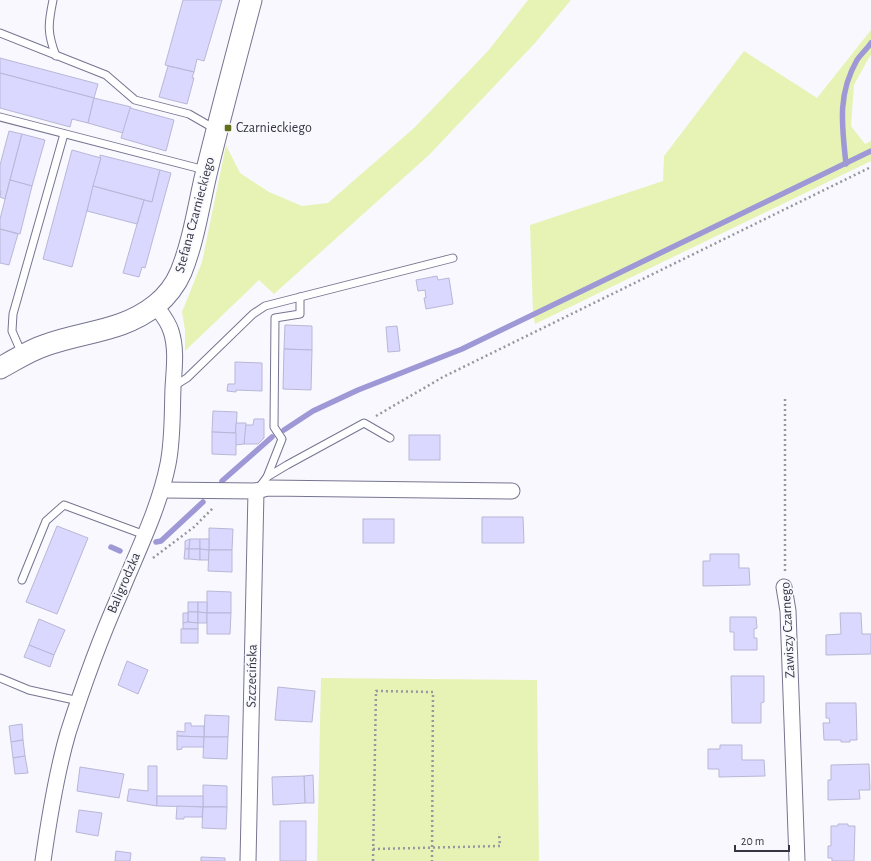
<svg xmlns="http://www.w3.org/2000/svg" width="871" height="861" viewBox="0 0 871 861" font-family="'Alegreya Sans',sans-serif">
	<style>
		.green { fill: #e6f3b5 }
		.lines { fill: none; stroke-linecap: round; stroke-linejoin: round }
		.stream { stroke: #9e99d6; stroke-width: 5.5 }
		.building { fill: #dad8ff; stroke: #b8b7d6 }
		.lane-casing { stroke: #767591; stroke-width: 9 }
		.street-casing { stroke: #767591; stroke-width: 17 }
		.secondary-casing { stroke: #767591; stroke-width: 23 }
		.path { stroke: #9797a0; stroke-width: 2.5; stroke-dasharray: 2 3; stroke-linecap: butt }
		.lane { stroke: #fff; stroke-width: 7 }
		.street { stroke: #fff; stroke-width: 15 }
		.secondary { stroke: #fff; stroke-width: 21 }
		.poi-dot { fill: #63701a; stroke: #f8f8fe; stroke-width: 1.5 }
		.labels { text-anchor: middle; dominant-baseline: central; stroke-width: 3.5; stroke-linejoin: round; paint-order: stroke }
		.poi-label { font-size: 14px; fill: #363642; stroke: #f8f8fe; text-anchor: start }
		.street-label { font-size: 14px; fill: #363642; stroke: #f8f8fe }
	</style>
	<rect width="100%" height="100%" fill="#f8f8fe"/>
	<!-- green -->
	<g class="green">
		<polygon points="528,0 571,0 535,43 429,155 274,294 259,280 185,351 185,330 182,312 202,262 226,145 240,173 269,192 302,206 328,203 414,128 488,51"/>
		<polygon points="871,30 871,55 867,61 854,85 851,126 865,144 871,141 871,161 535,324 533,314 530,225 663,181 664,156 744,51 817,98"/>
		<polygon points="321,678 537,680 539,861 317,861"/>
	</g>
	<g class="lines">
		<!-- stream -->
		<g class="stream">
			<path d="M846 164C842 126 837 95 857 60 861 54 867 49 871 43"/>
			<polyline points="284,430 313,411 358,390 462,349 871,151"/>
			<polyline points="222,481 272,437"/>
			<polyline points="156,542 161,541 203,502"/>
			<polyline points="111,547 120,551"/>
		</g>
	</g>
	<!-- building -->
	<g class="building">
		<polygon points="183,0 222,0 204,61 197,59 194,72 165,65"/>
		<polygon points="0,58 98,84 94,98 0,73"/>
		<polygon points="168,66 194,72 192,78 194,78 187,104 159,97"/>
		<polygon points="0,73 94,98 88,123 72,119 70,127 0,108"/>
		<polygon points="94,98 131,107 123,133 88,123"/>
		<polygon points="130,108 174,120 166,151 121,138"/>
		<polygon points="9,131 22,134 5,199 0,197 1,191 0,191 0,165"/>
		<polygon points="22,134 45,140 32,186 10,180"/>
		<polygon points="72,150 101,158 72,267 43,259"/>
		<polygon points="100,155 160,170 152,202 93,186 101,158 100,158"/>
		<polygon points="160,170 171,173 145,268 142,267 139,277 123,273 144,200 152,202"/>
		<polygon points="10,180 32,186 20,234 0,229 0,219"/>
		<polygon points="93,186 144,200 137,224 87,211"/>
		<polygon points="0,229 18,234 9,265 0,263"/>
		<polygon points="437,276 438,280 449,278 453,304 426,309 424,298 426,298 425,290 418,291 416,280"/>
		<polygon points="285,325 312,326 312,350 284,349"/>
		<polygon points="397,326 400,351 388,352 386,327"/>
		<polygon points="284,349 312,350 311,390 283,389"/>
		<polygon points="235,362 262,363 262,391 236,390 236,392 227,391 228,384 235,384"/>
		<polygon points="213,411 237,412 236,433 212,432"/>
		<polygon points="254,419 264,419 264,438 258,444 244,444 245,425 253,425"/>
		<polygon points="236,423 246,423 244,444 235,445"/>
		<polygon points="212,432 236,433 236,455 212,454"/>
		<rect x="409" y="435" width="31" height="25"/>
		<polygon points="482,517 523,517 524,543 482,543"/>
		<rect x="363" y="519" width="31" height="24"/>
		<polygon points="57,526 88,538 57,614 26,602"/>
		<polygon points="209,528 233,529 232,550 209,550"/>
		<polygon points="190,539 189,549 185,549 185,541"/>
		<polygon points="190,539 200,539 200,549 189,549"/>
		<polygon points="200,539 209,539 209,550 200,549"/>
		<polygon points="185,549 189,549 189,559 184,559"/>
		<polygon points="189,549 200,549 200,560 189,559"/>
		<polygon points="200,549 209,550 209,560 200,560"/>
		<polygon points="209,550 232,550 232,572 208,571"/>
		<polygon points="710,554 739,554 739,568 749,568 750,585 703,586 703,561 710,561"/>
		<polygon points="207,591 231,592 231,613 207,613"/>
		<rect x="188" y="602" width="10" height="10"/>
		<polygon points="198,602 207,602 207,613 198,612"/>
		<polygon points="188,612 198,612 198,623 188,622"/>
		<polygon points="198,612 207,613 207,623 198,623"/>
		<polygon points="183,613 188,613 188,622 183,623"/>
		<polygon points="207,613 231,613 230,634 207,634"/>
		<polygon points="840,613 861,613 862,634 871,634 871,654 826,655 826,635 841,634"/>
		<polygon points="730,617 756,617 757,628 754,629 754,638 757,638 757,650 734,650 734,632 730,632"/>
		<polygon points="39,619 65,630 54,655 29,645"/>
		<polygon points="188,622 198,623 198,629 183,629 183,623"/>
		<rect x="181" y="629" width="17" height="14"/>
		<polygon points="29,645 54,655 50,667 24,657"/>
		<polygon points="127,661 148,670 138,694 118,685"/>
		<polygon points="731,676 764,676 764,702 761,703 761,723 732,723"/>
		<polygon points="278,687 315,691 312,722 275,720"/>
		<polygon points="826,703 856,703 857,740 850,740 850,742 841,742 841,740 824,740 823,723 830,723 829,718 826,718"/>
		<polygon points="205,715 229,716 228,737 204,737"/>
		<polygon points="185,723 191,723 191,726 204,726 204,737 177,736 177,731 185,732"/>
		<polygon points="22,724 23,740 11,742 9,726"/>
		<polygon points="177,736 204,737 204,747 182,747 182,749 177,750"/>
		<polygon points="204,737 228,737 227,759 203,758"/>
		<polygon points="23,740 25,756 13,758 11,742"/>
		<polygon points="720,745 742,745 742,760 764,760 765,776 719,777 719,769 708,769 708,749 720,749"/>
		<polygon points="25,756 28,773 15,774 13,758"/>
		<polygon points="869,764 870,790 859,790 860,799 828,800 828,780 831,780 831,765"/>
		<polygon points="148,766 157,766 157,806 127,801 129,789 148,791"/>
		<polygon points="80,767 124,774 119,798 77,791"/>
		<polygon points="313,775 314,803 305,803 304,776"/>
		<polygon points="304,776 305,803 273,805 272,777"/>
		<polygon points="203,785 227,786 227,807 203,807"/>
		<polygon points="157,796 203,796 203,807 157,806"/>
		<polygon points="177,806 203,807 202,817 184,817 184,819 176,819"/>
		<polygon points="203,807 227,807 226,829 202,828"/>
		<polygon points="79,810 102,813 98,836 76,832"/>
		<rect x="280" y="821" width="26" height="40"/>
		<polygon points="838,824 848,824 848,826 855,826 854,861 832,861 832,858 828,858 828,846 831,846 831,826 838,826"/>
		<polygon points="116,851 131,853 130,861 115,861"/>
		<polygon points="201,857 225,858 225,861 201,861"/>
	</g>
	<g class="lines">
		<!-- lane casing -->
		<g class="lane-casing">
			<g id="lane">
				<path d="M53 0C48 24 47 33 56 56"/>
				<polyline points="0,33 106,75 135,100 189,114 215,129"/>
				<polyline points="0,117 205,170"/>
				<polyline points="22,354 12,331 13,314 64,134"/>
				<polyline points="174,386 187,378 253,314 265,306 453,258"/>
				<polyline points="267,477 282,439 274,427 275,318 300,314 300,297"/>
				<polyline points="258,489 267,477 287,465 364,423 390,438"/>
				<polyline points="22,580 46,521 64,505 145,535"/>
				<polyline points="0,678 29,690 79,701"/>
			</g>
		</g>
		<!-- street casing -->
		<g class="street-casing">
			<g id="street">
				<polyline points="162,490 256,491 248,861"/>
				<polyline points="256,491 268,488 512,491"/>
				<polyline points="784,587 788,611 797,861"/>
				<path d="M43 861C49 819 56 774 68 733 83 686 100 639 120 594 137 552 159 509 168 464 173 439 172 413 173 388 174 370 177 349 171 331 168 321 161 313 155 305"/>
			</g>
		</g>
		<!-- secondary casing -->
		<g class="secondary-casing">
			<path id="secondary" d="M0 368C15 360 30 350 46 345 84 331 122 332 156 305 166 297 176 284 181 272 194 240 199 203 207 170 221 113 236 57 251 0"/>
		</g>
		<!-- path -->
		<g class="path">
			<polyline points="785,399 785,572"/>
			<polyline points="376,416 443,377 871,167"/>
			<polyline points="153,558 194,527 214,507"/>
			<polyline points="373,849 500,846 499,833"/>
			<polyline points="373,861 376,691 433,692 432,861"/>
		</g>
		<!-- lane -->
		<use href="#lane" class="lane"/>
		<!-- street -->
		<use href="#street" class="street"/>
		<!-- secondary -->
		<use href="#secondary" class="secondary"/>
	</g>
	<!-- markers -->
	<rect class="poi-dot" x="224" y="124" width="8" height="8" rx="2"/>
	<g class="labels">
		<!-- poi labels -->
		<g class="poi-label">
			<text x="236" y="128">Czarnieckiego</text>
		</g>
		<!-- street labels -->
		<g class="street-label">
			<text transform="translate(195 215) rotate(-75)">Stefana Czarnieckiego</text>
			<text transform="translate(124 583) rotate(-67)">Baligrodzka</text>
			<text transform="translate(788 630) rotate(-93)">Zawiszy Czarnego</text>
			<text transform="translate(252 676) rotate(-89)">Szczecińska</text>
		</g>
	</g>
	<!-- scale -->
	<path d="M735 845v6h54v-6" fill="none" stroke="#363642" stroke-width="2"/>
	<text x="741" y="845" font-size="12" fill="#363642" stroke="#f8f8fe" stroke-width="3" paint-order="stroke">20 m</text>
</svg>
